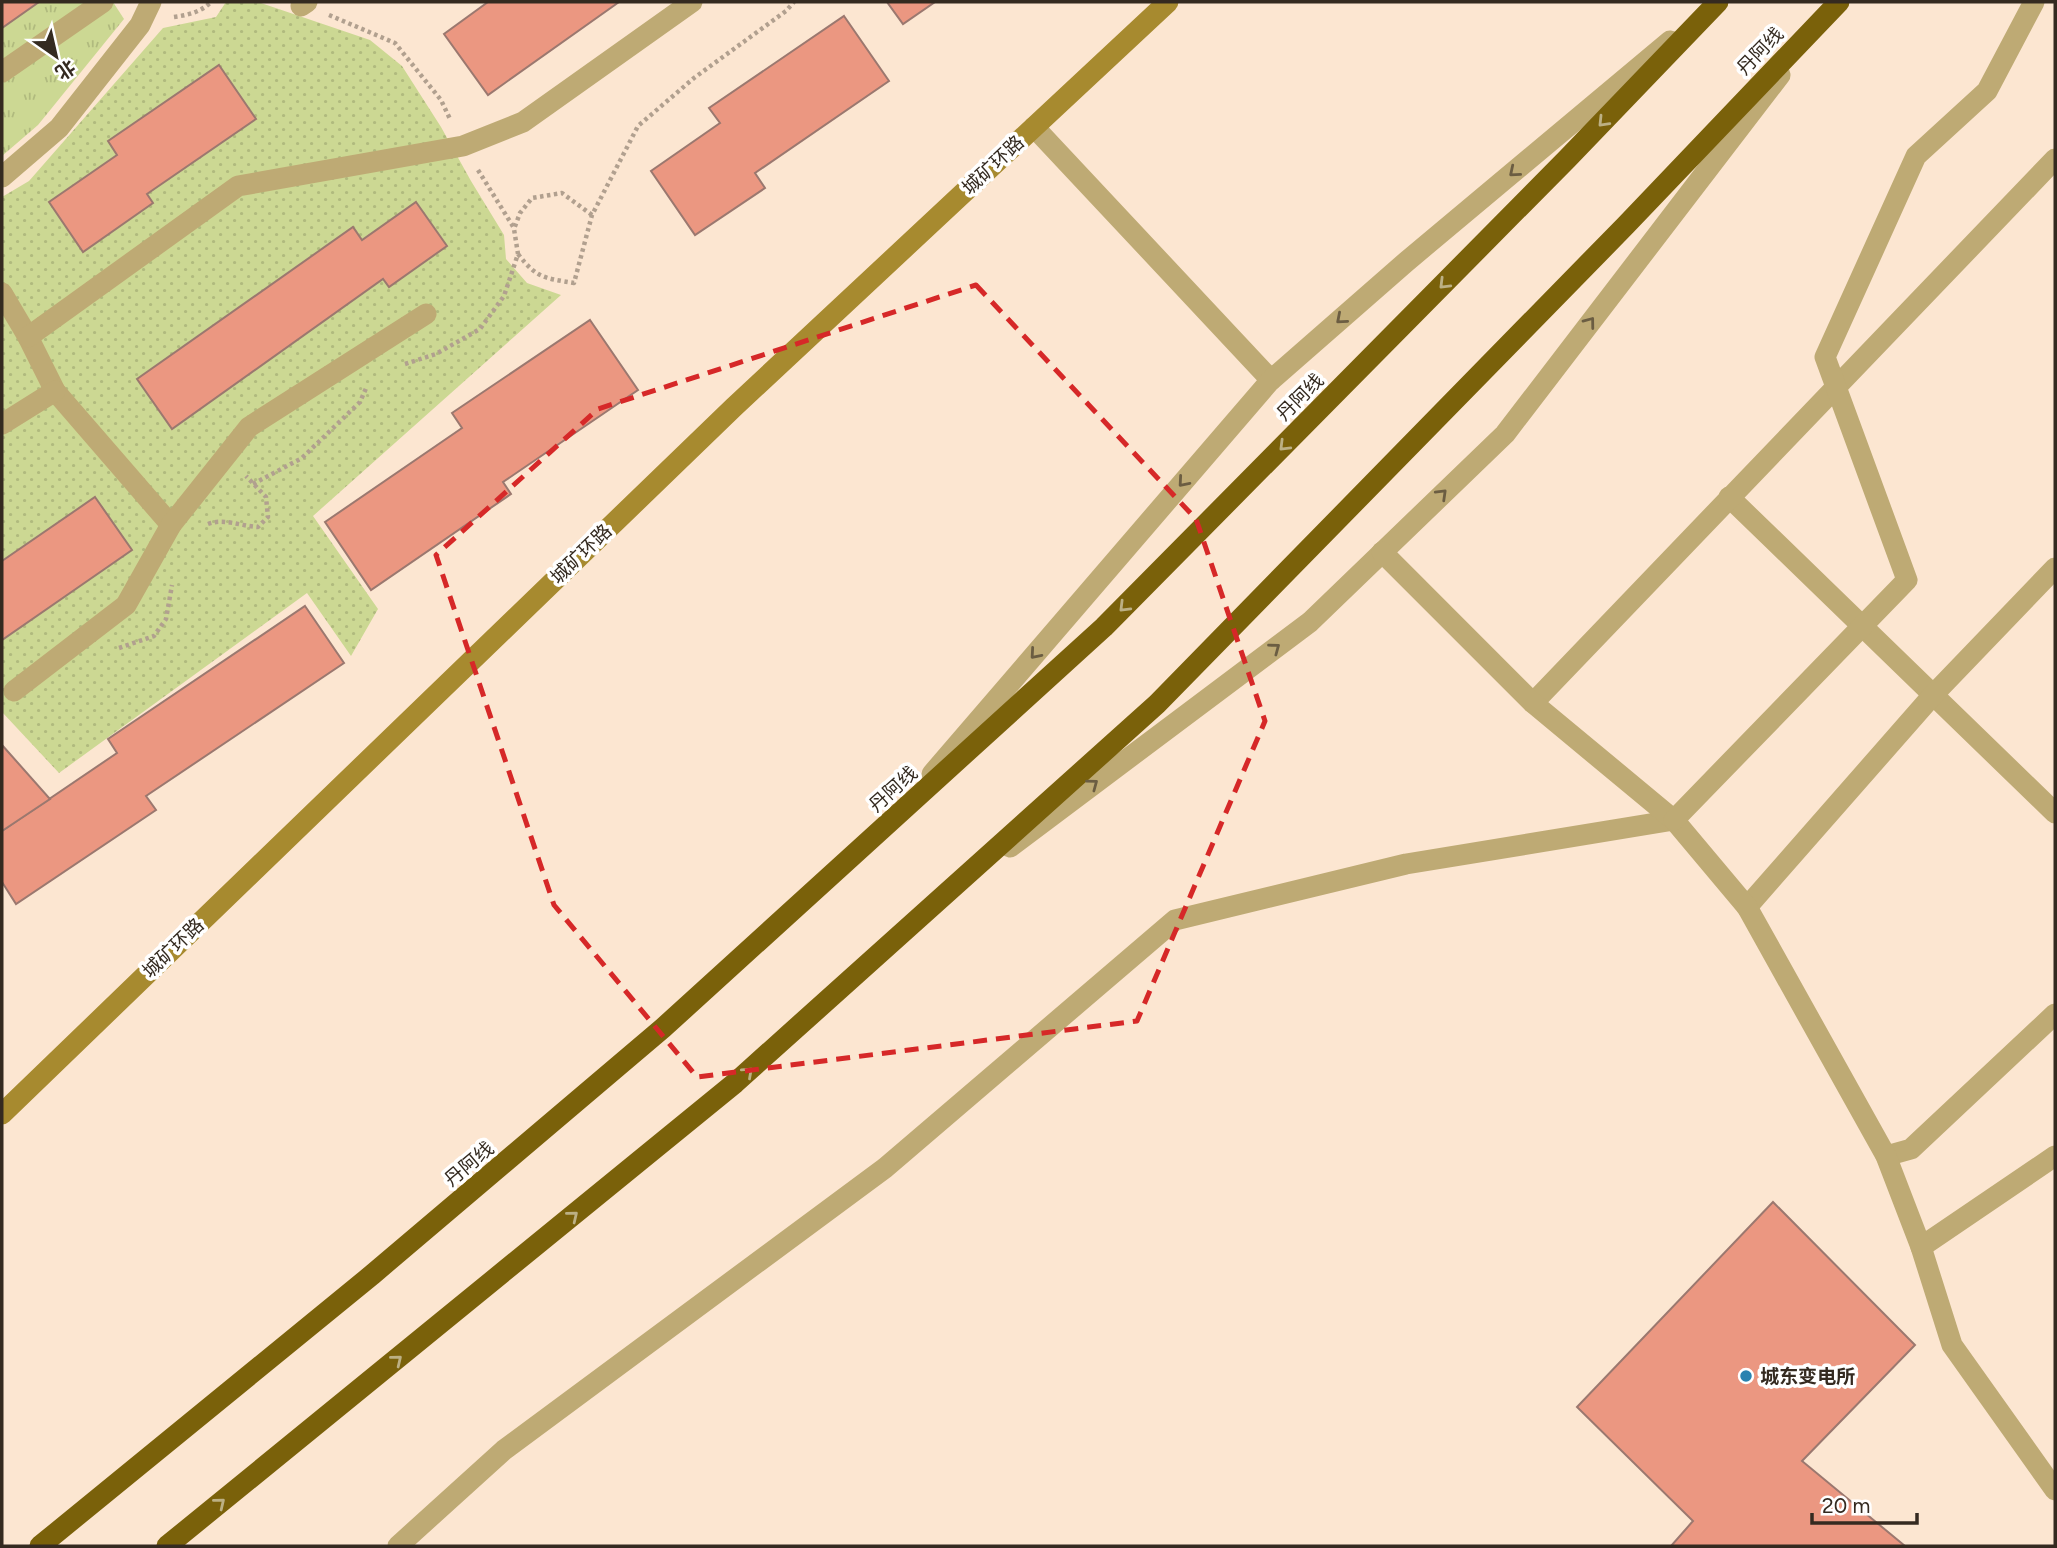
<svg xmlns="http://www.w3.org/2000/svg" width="2057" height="1548" viewBox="0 0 2057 1548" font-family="Figtree,'Noto Sans SC',sans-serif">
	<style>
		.grass { fill: url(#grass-dots) }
		.park { fill: url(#park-tufts) }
		.building { fill: #eb9781; stroke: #9b786f; stroke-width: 2 }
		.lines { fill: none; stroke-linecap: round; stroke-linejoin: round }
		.path { stroke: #b1a08f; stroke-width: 4.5; stroke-dasharray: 3.5 3.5; stroke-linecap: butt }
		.lane { stroke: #beaa74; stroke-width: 21 }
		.street { stroke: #beaa74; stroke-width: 21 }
		.secondary { stroke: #a78a2f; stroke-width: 21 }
		.highway { stroke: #7a610a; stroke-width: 21 }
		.oneway { stroke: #bcb084 }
		.oneway2 { stroke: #6b5d42 }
		.marked { fill: none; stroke: #d62828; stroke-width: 5; stroke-dasharray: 14 9; stroke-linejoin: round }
		.poi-dot { fill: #2982b0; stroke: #fff; stroke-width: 2.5 }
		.labels { text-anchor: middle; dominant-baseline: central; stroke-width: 7; stroke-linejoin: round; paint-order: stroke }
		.street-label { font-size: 19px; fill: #342a20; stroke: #fff }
		.poi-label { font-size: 19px; font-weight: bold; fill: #342a20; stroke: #fff; text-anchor: start }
	</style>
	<defs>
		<pattern id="grass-dots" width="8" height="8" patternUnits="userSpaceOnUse" patternTransform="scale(1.75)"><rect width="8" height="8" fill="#ccd893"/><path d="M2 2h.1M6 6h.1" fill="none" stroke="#b0ba7e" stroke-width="1.8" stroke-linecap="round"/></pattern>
		<pattern id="park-tufts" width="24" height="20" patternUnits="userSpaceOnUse" patternTransform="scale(1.75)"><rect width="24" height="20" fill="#ccd893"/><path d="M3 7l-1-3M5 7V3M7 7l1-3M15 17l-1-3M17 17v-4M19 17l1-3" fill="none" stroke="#b0ba7e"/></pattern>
	</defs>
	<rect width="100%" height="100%" fill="#fce6d1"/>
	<!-- grass -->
	<polygon class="grass" points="226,2 258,2 370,40 402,66 441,127 471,181 504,235 506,259 527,283 561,295 313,516 378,609 351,656 307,593 59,773 2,712 2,197 29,181 163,28 216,17"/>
	<!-- park -->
	<polygon class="park" points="2,2 113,2 124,19 38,125 2,156"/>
	<!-- building -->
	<g class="building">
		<polygon points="2,2 39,2 2,28"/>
		<polygon points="488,2 619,2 488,95 444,34"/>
		<polygon points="887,2 935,2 903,24"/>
		<polygon points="844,16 889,81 755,173 765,188 695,235 651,171 720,123 709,108"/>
		<polygon points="219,65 256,119 147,194 153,203 83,252 49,202 117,155 108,141"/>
		<polygon points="416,202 447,246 389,287 383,279 172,429 137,379 353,227 362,240"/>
		<polygon points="590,320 638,390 503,482 511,494 371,590 325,522 462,428 452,413"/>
		<polygon points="95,497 132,550 2,640 2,561"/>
		<polygon points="305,606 344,663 146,796 156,810 16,904 2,882 2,831 117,753 108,739"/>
		<polygon points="2,745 50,799 2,831"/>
		<polygon points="1773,1202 1915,1345 1802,1461 1905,1546 1671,1546 1693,1521 1577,1407"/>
	</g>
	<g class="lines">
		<!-- path -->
		<g class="path">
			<polyline points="329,15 395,43 441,100 450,119"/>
			<path d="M174 17C188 15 201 12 211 2"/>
			<polyline points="478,170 514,228"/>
			<path d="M518 254C537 279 545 278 574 283L592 215 638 126 694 78 786 11 794 2"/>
			<polyline points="405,364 436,354 480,329 504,296 518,254 514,229 520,213 532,198 562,193 592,215"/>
			<polyline points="253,484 302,458 360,402 367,386"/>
			<path d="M208 524C223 518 241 526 258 527L268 517 266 497 246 476"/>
			<polyline points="119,648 154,636 166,619 172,585"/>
		</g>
		<!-- lane -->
		<g class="lane">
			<polyline points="301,6 307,2"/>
			<polyline points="2,72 103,2"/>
			<polyline points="1034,127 1271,380"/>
			<polyline points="2,293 28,337 55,391 171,525"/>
			<polyline points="28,337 238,186 463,146 523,122 692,2"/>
			<polyline points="2,424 55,391"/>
			<polyline points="1729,497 2055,813"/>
			<polyline points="14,691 126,605 171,525 249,427 426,314"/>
			<polyline points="1533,703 2055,159"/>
			<polyline points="932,774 1270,381 1406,262 1670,41"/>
			<polyline points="1010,847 1310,622 1505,434 1780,75"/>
			<polyline points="1747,907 1933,695 2055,568"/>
			<polyline points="1886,1156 1911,1149 2055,1014"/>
			<polyline points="1921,1247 2055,1156"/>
			<polyline points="398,1546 504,1450 885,1168 1175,920 1406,864 1674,820"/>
		</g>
		<!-- street -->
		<g class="street">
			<polyline points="2,177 59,128 140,25 151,2"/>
			<polyline points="1382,552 1533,703 1674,820 1747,907 1886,1156 1921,1247 1952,1345 2055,1490"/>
			<polyline points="1674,820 1907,580 1825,357 1916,156 1987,91 2034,2"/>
		</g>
		<!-- secondary -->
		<polyline class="secondary" points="2,1114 734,407 1168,2"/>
		<!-- highway -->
		<g class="highway">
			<polyline points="40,1546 373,1274 663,1028 1104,627 1567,159 1718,2"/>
			<polyline points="167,1546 735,1083 1157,704 1626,225 1839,2"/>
		</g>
	</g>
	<!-- one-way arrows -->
	<defs><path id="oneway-chevron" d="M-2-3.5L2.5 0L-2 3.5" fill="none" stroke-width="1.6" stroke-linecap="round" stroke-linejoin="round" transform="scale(1.75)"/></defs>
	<g class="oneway">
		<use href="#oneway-chevron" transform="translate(1603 122) rotate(134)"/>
		<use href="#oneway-chevron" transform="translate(1444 284) rotate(135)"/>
		<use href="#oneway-chevron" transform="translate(1284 446) rotate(135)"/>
		<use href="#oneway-chevron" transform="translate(1124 607) rotate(135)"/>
		<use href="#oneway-chevron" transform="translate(748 1072) rotate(-42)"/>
		<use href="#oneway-chevron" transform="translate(573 1216) rotate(-39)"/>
		<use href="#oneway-chevron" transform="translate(397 1360) rotate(-39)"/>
		<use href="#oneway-chevron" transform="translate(220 1503) rotate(-39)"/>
	</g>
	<g class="oneway2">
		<use href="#oneway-chevron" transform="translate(1514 172) rotate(140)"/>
		<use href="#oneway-chevron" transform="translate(1341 319) rotate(139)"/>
		<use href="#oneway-chevron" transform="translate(1590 322) rotate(-53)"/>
		<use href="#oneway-chevron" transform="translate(1183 482) rotate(131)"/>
		<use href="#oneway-chevron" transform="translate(1442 494) rotate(-44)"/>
		<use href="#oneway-chevron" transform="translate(1275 648) rotate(-37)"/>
		<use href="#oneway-chevron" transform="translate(1035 654) rotate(131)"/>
		<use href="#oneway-chevron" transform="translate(1093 784) rotate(-37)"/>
	</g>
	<!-- marked area -->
	<path class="marked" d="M976 285 1196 519 1265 721 1137 1021 697 1077 554 905 436 555 598 409Z"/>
	<!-- markers -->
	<circle class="poi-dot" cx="1746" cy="1376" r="7"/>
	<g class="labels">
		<!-- street labels -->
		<g class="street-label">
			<text transform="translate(1760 51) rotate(-46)">丹阿线</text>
			<text transform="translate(993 165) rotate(-43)">城矿环路</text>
			<text transform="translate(1300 397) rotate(-45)">丹阿线</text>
			<text transform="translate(581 554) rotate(-44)">城矿环路</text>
			<text transform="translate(893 789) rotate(-42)">丹阿线</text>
			<text transform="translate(173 948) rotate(-44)">城矿环路</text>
			<text transform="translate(469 1164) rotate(-40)">丹阿线</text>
		</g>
		<!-- poi labels -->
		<g class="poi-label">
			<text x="1760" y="1376">城东变电所</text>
		</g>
	</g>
	<!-- border -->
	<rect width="2057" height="1548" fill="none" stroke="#342a20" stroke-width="7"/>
	<!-- north arrow -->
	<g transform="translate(56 56) rotate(146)" stroke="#ffffff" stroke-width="5" paint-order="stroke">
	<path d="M0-5L12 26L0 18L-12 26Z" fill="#342a20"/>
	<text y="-10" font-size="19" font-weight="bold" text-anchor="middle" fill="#342a20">北</text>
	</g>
	<!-- scale -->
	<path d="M1812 1513v10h105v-10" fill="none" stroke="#342a20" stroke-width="3.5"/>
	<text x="1822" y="1513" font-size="21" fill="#342a20" stroke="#ffffff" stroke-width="5" paint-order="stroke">20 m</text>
</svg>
